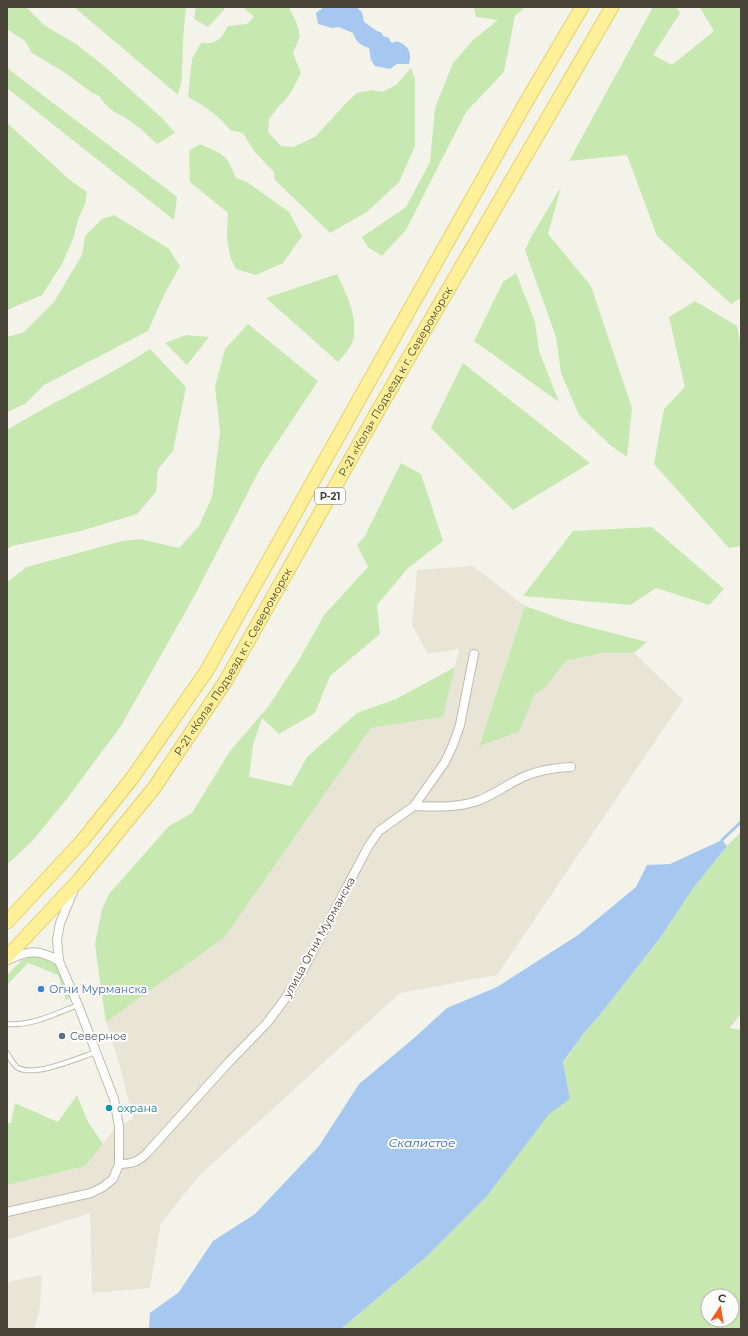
<svg xmlns="http://www.w3.org/2000/svg" width="748" height="1336" viewBox="0 0 748 1336" font-family="Montserrat,sans-serif">
	<style>
		.residential { fill: #e8e5d7 }
		.green { fill: #c8e8b2; fill-rule: evenodd }
		.water { fill: #a6c8f0 }
		.lines { fill: none; stroke-linecap: round; stroke-linejoin: round }
		.stream { stroke: #a6c8f0; stroke-width: 3 }
		.service-casing { stroke: #c0bcac; stroke-width: 6 }
		.minor-casing { stroke: #c0bcac; stroke-width: 10 }
		.primary-casing { stroke: #e4d068; stroke-width: 15 }
		.service { stroke: #fff; stroke-width: 4 }
		.minor { stroke: #fff; stroke-width: 8 }
		.primary { stroke: #feef99; stroke-width: 13 }
		.shop-dot { fill: #3f7fe0; stroke: #fff; stroke-width: 1.5 }
		.service-dot { fill: #5c6f8a; stroke: #fff; stroke-width: 1.5 }
		.culture-dot { fill: #0f9aa8; stroke: #fff; stroke-width: 1.5 }
		.labels { text-anchor: middle; dominant-baseline: central; stroke-width: 4; stroke-linejoin: round; paint-order: stroke }
		.shield { fill: #fff; stroke: #7f7c73; stroke-width: 1 }
		.shield-label { font-size: 10px; font-weight: bold; fill: #484437 }
		.street-label { font-size: 11px; fill: #484437; stroke: #fff }
		.shop-label { font-size: 11px; fill: #366cbe; stroke: #fff; text-anchor: start }
		.service-label { font-size: 11px; fill: #4e5e75; stroke: #fff; text-anchor: start }
		.culture-label { font-size: 11px; fill: #0d838f; stroke: #fff; text-anchor: start }
		.water-label { font-size: 12px; font-style: italic; fill: #306ab5; stroke: #fff }
	</style>
	<rect width="100%" height="100%" fill="#f4f3e9"/>
	<!-- residential -->
	<g class="residential">
		<polygon points="473,566 525,606 479,745 519,732 535,694 543,690 566,661 602,653 634,653 683,700 497,975 400,993 199,1176 161,1223 150,1288 92,1293 90,1213 7,1240 7,1185 85,1166 116,1127 133,1119 120,1066 106,1022 224,938 371,728 443,717 459,649 428,654 412,625 417,570"/>
		<polygon points="42,1275 40,1308 34,1329 7,1329 7,1282"/>
	</g>
	<!-- green -->
	<g class="green">
		<polygon points="26,7 44,25 76,44 104,66 162,118 175,133 157,144 141,129 123,116 114,112 105,104 99,96 91,92 64,72 32,53 25,41 7,29 7,8"/>
		<polygon points="74,7 186,7 183,40 182,78 178,95"/>
		<polygon points="196,7 224,7 224,10 208,27 194,19"/>
		<path d="M243 7H289L297 24 300 36 293 53 301 73 294 87 286 99 278 107 269 119 268 132 281 146 293 147 315 137 346 103 357 93 371 90 382 92 396 85 411 68 415 79V146L399 182 367 212 330 233 275 180 274 172 254 151 243 133 230 130C219 115 204 106 188 97L192 59 201 43C217 44 221 40 228 26L247 24 254 17Z"/>
		<polygon points="474,7 525,7 515,16 504,72 466,112 406,230 382,256 368,247 362,237 406,207 430,162 435,108 453,63 473,40 498,20 476,17"/>
		<polygon points="653,7 676,7 680,13 653,55 672,65 714,31 700,8 700,7 741,7 741,298 731,304 657,236 627,155 569,161"/>
		<polygon points="7,68 177,197 174,220 7,88"/>
		<polygon points="7,123 70,180 87,192 85,204 78,220 73,239 62,264 42,295 7,310"/>
		<path d="M200 144C224 155 226 153 236 178L247 182 289 212 302 236 283 263 256 275 236 269 230 257 227 237 228 213 190 182 189 151Z"/>
		<polygon points="561,187 548,234 591,286 632,408 627,457 610,445 579,415 561,373 556,337 525,250 531,237"/>
		<polygon points="114,215 168,248 180,266 164,295 148,331 44,385 25,404 7,412 7,337 24,332 54,302 82,255 85,236 102,219"/>
		<polygon points="516,273 535,322 539,351 559,402 474,341 503,282"/>
		<path d="M337 274C346 293 362 324 351 345 348 351 342 357 338 362L266 298Z"/>
		<polygon points="695,301 737,326 741,346 741,546 729,548 654,464 664,409 685,387 669,317"/>
		<polygon points="248,324 318,381 261,467 196,593 121,726 66,800 33,840 7,865 7,582 27,567 122,541 140,539 179,548 199,526 212,497 220,432 215,387 225,349"/>
		<polygon points="186,335 209,337 187,365 165,343"/>
		<path d="M150 349 186 387 173 451 158 469 156 492 137 514 81 531 12 546 7 549V430C54 401 104 379 150 349Z"/>
		<polygon points="463,363 590,463 513,510 431,428"/>
		<polygon points="401,463 421,474 443,541 408,568 377,605 380,634 330,676 315,713 279,734 262,718 253,745 249,777 291,786 307,757 357,713 396,699 455,667 443,717 371,728 224,938 106,1022 99,975 95,944 102,909 109,894 169,826 192,813 230,751 268,707 299,660 324,615 368,567 357,545 365,536"/>
		<polygon points="652,527 724,589 709,605 656,588 630,605 523,596 573,531"/>
		<polygon points="525,606 570,622 647,642 634,653 602,653 566,661 543,690 535,694 519,732 479,746"/>
		<path d="M741 832V1013L730 1028 741 1030V1329H341L426 1257 487 1196 549 1113 570 1099 563 1063 584 1033 599 1016 660 938 694 887 727 846ZM708 1296H732V1320H708Z"/>
		<path d="M31 956C35 956 40 956 44 957 61 961 65 984 71 998L66 999 58 975 28 963 7 985V975L22 960Z"/>
		<polygon points="77,1095 88,1122 103,1144 85,1166 7,1185 7,1123 11,1123 15,1103 58,1122"/>
	</g>
	<!-- water -->
	<g class="water">
		<path d="M324 7H356L362 12 364 22C371 26 375 31 382 33L383 36 389 38C392 47 394 40 399 42 409 46 412 54 409 64H397L390 69 375 66 371 60 369 48C360 45 356 42 353 33L339 27 332 28 318 24 316 13Z"/>
		<polygon points="722,840 727,846 694,887 660,938 599,1016 584,1033 563,1062 570,1099 549,1114 487,1196 426,1257 341,1329 149,1329 150,1313 179,1292 213,1241 255,1214 319,1146 359,1084 413,1039 447,1008 497,987 578,935 636,887 647,865 670,864"/>
	</g>
	<g class="lines">
		<!-- stream -->
		<polyline class="stream" points="722,840 741,822"/>
		<!-- service casing -->
		<g class="service-casing">
			<g id="service">
				<path d="M7 1024C32 1026 55 1014 78 1005"/>
				<path d="M7 1053C10 1058 13 1065 18 1068 36 1077 78 1058 96 1052"/>
			</g>
		</g>
		<!-- minor casing -->
		<g class="minor-casing">
			<g id="minor">
				<path d="M414 806C436 807 459 808 480 800 494 794 507 785 521 778 537 770 554 768 571 767"/>
				<path d="M8 960C29 950 38 949 59 961"/>
				<path d="M119 1164C132 1164 138 1162 147 1153L228 1063 267 1023 285 999 301 974 368 847 379 831 414 806 445 762 453 745 460 725 474 654"/>
				<polyline points="7,1212 91,1193 103,1187 113,1179 119,1164 119,1126 114,1099 78,1005 59,961 57,940 60,923 73,892"/>
			</g>
		</g>
		<!-- primary casing -->
		<g class="primary-casing">
			<g id="primary">
				<polyline points="7,922 83,840 133,777 206,672 525,104 582,7"/>
				<path id="s1" d="M7 957 79 880 154 788 225 682 376 414 612 7"/>
			</g>
		</g>
		<!-- service -->
		<use href="#service" class="service"/>
		<!-- minor -->
		<use href="#minor" class="minor"/>
		<!-- primary -->
		<use href="#primary" class="primary"/>
	</g>
	<!-- markers -->
	<circle class="shop-dot" cx="41" cy="989" r="4"/>
	<circle class="service-dot" cx="62" cy="1036" r="4"/>
	<circle class="culture-dot" cx="109" cy="1108" r="4"/>
	<g class="labels">
		<!-- shield labels -->
		<rect class="shield" x="315" y="488" width="30" height="16" rx="3"/>
		<g class="shield-label">
			<text x="330" y="496">Р-21</text>
		</g>
		<!-- street labels -->
		<g class="street-label">
			<text stroke="none"><textPath href="#s1" startOffset="697">Р-21 «Кола» Подъезд к г. Североморск</textPath></text>
			<text stroke="none"><textPath href="#s1" startOffset="373">Р-21 «Кола» Подъезд к г. Североморск</textPath></text>
			<text transform="translate(319 937) rotate(-61)">улица Огни Мурманска</text>
		</g>
		<!-- shop labels -->
		<g class="shop-label">
			<text x="49" y="989">Огни Мурманска</text>
		</g>
		<!-- service labels -->
		<g class="service-label">
			<text x="70" y="1036">Северное</text>
		</g>
		<!-- culture labels -->
		<g class="culture-label">
			<text x="117" y="1108">охрана</text>
		</g>
		<!-- water labels -->
		<g class="water-label">
			<text x="422" y="1142">Скалистое</text>
		</g>
	</g>
	<!-- border -->
	<rect width="748" height="1336" fill="none" stroke="#484437" stroke-width="16"/>
	<!-- north arrow -->
	<g transform="translate(720 1308) rotate(12)"><circle r="19" fill="#ffffff" stroke="#b6b4af"/>
	<path d="M0-3L7 15L0 10L-7 15Z" fill="#f95c1c"/>
	<text y="-6" font-size="11" font-weight="bold" text-anchor="middle" fill="#484437">С</text>
	</g>
</svg>
